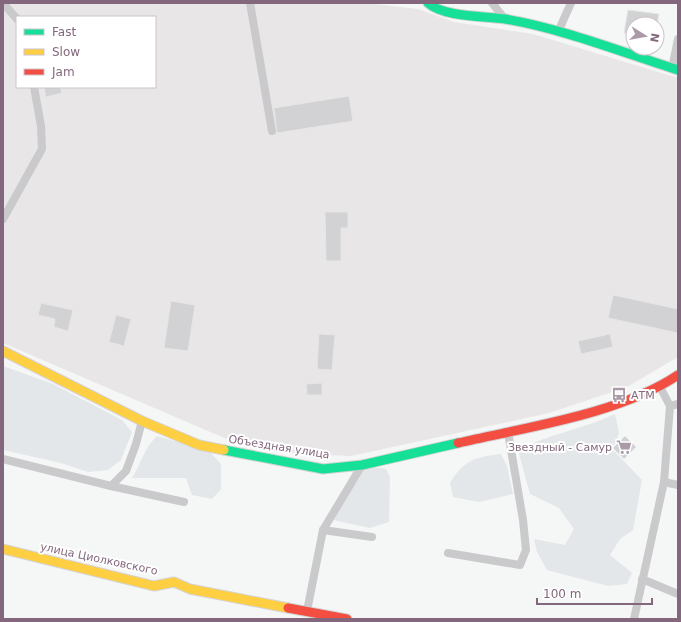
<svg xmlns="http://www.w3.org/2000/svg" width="681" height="622" viewBox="0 0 681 622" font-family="'DejaVu Sans',sans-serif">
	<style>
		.built { fill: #e8e6e7; fill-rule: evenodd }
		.green { fill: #e4e7e9 }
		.building { fill: #d2d1d3; stroke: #e5e6e6 }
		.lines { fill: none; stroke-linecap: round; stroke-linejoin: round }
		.fast-casing { stroke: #d4d3d4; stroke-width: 11 }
		.slow-casing { stroke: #d4d3d4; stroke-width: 11 }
		.jam-casing { stroke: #d4d3d4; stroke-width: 11 }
		.street { stroke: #cac9cb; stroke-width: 8 }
		.fast { stroke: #16e098; stroke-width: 9 }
		.slow { stroke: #ffcf43; stroke-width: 9 }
		.jam { stroke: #f24e42; stroke-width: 9 }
		.labels { text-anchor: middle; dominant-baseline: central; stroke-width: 4; stroke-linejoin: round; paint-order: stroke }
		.poi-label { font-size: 11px; fill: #83687d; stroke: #fff; text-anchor: start }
		.street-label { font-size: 11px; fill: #83687d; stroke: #fff }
	</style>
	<rect width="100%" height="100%" fill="#f5f6f6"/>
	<!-- built -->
	<path class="built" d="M3 3H366L418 9 454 22 533 34 678 78V357L627 387 549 413 351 456 285 453 229 440 3 343ZM17 17H155V87H17Z"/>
	<!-- green -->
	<g class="green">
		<polygon points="3,366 53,384 122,420 132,432 121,460 108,470 88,472 61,463 3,450"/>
		<path d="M615 414 619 433 612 449 642 480 633 530 620 539 610 555 632 573 627 584 608 586 547 570 537 552 534 539 565 545 574 529 559 508 530 494 518 450C549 434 583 429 615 414Z"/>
		<path d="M157 436 209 451 221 464V489L212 499 192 495 186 478H132C142 462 143 450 157 436Z"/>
		<path d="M501 454 507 466 513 494 479 502 453 497 450 483C464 460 475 457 501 454Z"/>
		<polygon points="372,467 386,469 390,477 389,522 370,528 333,520 353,472"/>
	</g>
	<!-- building -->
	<g class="building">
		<polygon points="628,10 659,14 657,24 638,22 638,24 633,24 633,34 624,33"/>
		<polygon points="44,87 60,87 62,93 46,97"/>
		<polygon points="349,96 353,121 277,133 274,108"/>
		<polygon points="325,212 348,212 348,228 341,228 341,261 326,261"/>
		<polygon points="613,295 678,309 678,333 608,318"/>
		<polygon points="171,301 195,305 188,351 164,348"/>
		<polygon points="41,303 73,310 68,331 54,327 55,319 38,315"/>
		<polygon points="116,315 131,319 124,346 109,342"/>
		<polygon points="319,334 335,335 332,370 317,369"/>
		<polygon points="610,334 613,347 581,354 578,341"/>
		<polygon points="322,383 322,395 307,395 306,384"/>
		<polygon points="625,436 636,447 624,459 613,448"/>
	</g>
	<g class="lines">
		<!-- fast casing -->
		<g class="fast-casing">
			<g id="fast">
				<path d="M428 3C443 17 484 16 505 19 564 29 621 52 678 70"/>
				<polyline points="224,450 323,469 362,465 458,443"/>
			</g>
		</g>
		<!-- slow casing -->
		<g class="slow-casing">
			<g id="slow">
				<polyline points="3,351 142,421 199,445 224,450"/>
				<polyline points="3,549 154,586 174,582 190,589 288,608"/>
			</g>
		</g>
		<!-- jam casing -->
		<g class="jam-casing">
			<g id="jam">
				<path d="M458 443C527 427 620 414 678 375"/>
				<polyline points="288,608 347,619"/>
			</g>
		</g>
		<!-- street -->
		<g class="street">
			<polyline points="3,3 17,19"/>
			<polyline points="250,3 272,131"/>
			<polyline points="492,3 505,19"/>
			<polyline points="558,32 571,3"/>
			<polyline points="672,68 678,39"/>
			<polyline points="3,219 42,149 41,126 34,87"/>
			<polyline points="670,406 678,404"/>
			<polyline points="3,459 111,486 126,471 136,444 142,421"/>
			<polyline points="664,482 678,485"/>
			<polyline points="111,486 184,502"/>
			<polyline points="323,530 372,537"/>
			<polyline points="448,553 520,565 526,550 523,520 508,432"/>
			<polyline points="642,579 678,594"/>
			<polyline points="307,611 323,530 362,465"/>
			<polyline points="634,619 664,482 670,406 660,387"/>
		</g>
		<!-- fast -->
		<use href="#fast" class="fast"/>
		<!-- slow -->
		<use href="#slow" class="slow"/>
		<!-- jam -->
		<use href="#jam" class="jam"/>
	</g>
	<!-- icons -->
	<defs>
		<g id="bus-bare" transform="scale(1.2)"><path d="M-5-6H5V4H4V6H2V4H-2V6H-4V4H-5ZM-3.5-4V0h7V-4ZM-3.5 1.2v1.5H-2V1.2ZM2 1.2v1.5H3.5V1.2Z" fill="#ab9aa7" stroke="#fff" stroke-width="2.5" paint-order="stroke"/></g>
		<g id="supermarket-bare" transform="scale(1.2)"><path d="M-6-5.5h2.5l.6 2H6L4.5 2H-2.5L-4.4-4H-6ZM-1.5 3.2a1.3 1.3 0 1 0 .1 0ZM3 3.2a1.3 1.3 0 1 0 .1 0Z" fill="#ab9aa7" stroke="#fff" stroke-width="2.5" paint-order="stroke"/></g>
	</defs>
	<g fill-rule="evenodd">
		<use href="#bus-bare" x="619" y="395"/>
		<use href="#supermarket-bare" x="624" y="447"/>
	</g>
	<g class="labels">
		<!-- poi labels -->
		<g class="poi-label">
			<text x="631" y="395">АТМ</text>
			<text x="612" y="447" text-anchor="end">Звездный - Самур</text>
		</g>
		<!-- street labels -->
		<g class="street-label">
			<text transform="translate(279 447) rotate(9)">Объездная улица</text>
			<text transform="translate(99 559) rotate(12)">улица Циолковского</text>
		</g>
	</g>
	<!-- border -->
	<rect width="681" height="622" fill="none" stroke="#83687d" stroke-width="8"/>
	<!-- legend -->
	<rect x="16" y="16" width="140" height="72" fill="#ffffff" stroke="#cdc3cb"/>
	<rect x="24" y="29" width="20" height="6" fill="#16e098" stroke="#cdc3cb"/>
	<text x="52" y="36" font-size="12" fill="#83687d">Fast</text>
	<rect x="24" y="49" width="20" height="6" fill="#ffcf43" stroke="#cdc3cb"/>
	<text x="52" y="56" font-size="12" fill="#83687d">Slow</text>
	<rect x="24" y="69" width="20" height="6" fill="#f24e42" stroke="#cdc3cb"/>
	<text x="52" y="76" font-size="12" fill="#83687d">Jam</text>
	<!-- north arrow -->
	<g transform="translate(645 36) rotate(101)"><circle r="19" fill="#ffffff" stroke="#cdc3cb"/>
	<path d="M0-3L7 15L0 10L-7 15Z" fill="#ab9aa7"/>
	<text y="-6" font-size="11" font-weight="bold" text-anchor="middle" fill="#83687d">N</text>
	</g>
	<!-- scale -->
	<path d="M537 598v6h115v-6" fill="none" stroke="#83687d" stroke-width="2"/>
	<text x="543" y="598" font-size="12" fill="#83687d" stroke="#ffffff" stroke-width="3" paint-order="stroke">100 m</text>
</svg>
